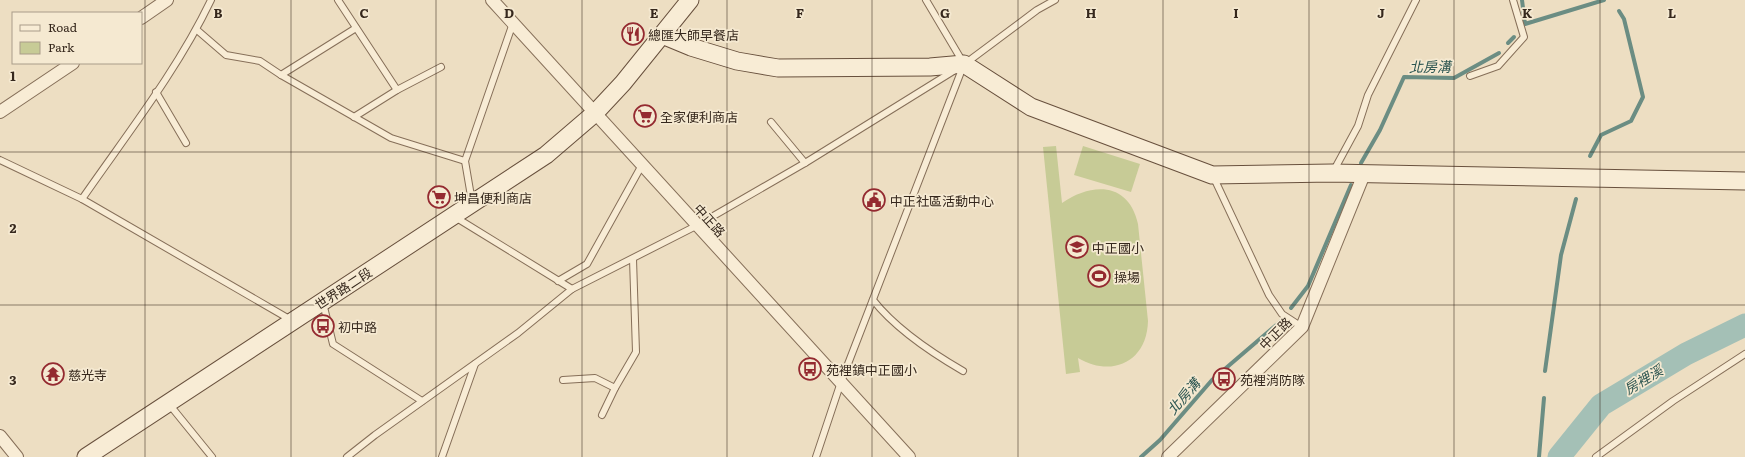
<svg xmlns="http://www.w3.org/2000/svg" width="1745" height="457" viewBox="0 0 1745 457" font-family="Literata,'Noto Sans TC',serif">
	<style>
		.green { fill: #c7cb96 }
		.lines { fill: none; stroke-linecap: round; stroke-linejoin: round }
		.stream { stroke: #6b8d83; stroke-width: 4 }
		.river { stroke: #a4c0b6; stroke-width: 23 }
		.lane-casing { stroke: #866f59; stroke-width: 8 }
		.street-casing { stroke: #866f59; stroke-width: 14 }
		.secondary-casing { stroke: #68503d; stroke-width: 19 }
		.lane { stroke: #f8ecd5; stroke-width: 6 }
		.street { stroke: #f8ecd5; stroke-width: 12 }
		.secondary { stroke: #f8ecd5; stroke-width: 17 }
		.grid { fill: none; stroke: #36281d; stroke-width: 1; stroke-opacity: 0.55 }
		.labels { text-anchor: middle; dominant-baseline: central; stroke-width: 3.5; stroke-linejoin: round; paint-order: stroke }
		.poi-label { font-size: 13px; fill: #36281d; stroke: #f5e9d1; text-anchor: start }
		.street-label { font-size: 13px; fill: #36281d; stroke: #f5e9d1 }
		.water-label { font-size: 14px; font-style: italic; fill: #2d5651; stroke: #f5e9d1 }
		.grid-label { font-size: 13px; text-anchor: middle; font-weight: bold; fill: #36281d; stroke: #f5e9d1; stroke-width: 3.5; stroke-linejoin: round; paint-order: stroke }
	</style>
	<rect width="100%" height="100%" fill="#eddec2"/>
	<!-- green -->
	<g class="green">
		<path d="M1056 146 1062 203C1092 182 1129 182 1138 224L1148 321C1147 362 1112 378 1078 358L1080 372 1066 374 1043 147Z"/>
		<polygon points="1083,146 1140,164 1131,192 1074,175"/>
	</g>
	<g class="lines">
		<!-- stream -->
		<g class="stream">
			<polyline points="1522,0 1525,24 1604,0"/>
			<polyline points="1508,43 1514,37"/>
			<polyline points="1590,156 1601,135 1631,121 1643,97 1624,19 1619,11"/>
			<polyline points="1361,163 1380,130 1404,77 1454,78 1499,53"/>
			<polyline points="1291,308 1308,286 1351,185"/>
			<polyline points="1545,371 1561,255 1576,199"/>
			<polyline points="1141,457 1160,440 1212,380 1281,321"/>
			<polyline points="1539,457 1544,398"/>
		</g>
		<!-- river -->
		<polyline class="river" points="1559,457 1601,405 1686,354 1745,325"/>
		<!-- lane casing -->
		<g class="lane-casing">
			<g id="lane">
				<polyline points="338,0 397,90"/>
				<polyline points="197,30 226,55 260,61 281,75 391,138 465,161"/>
				<polyline points="966,63 1037,10 1055,0"/>
				<polyline points="281,75 356,28"/>
				<polyline points="1470,76 1498,66 1524,37 1513,0"/>
				<polyline points="156,92 186,143"/>
				<polyline points="354,117 397,90 441,67"/>
				<polyline points="771,122 805,163"/>
				<polyline points="0,160 82,199 291,320"/>
				<polyline points="1333,172 1358,126 1368,95 1416,0"/>
				<polyline points="1213,176 1269,295 1282,314 1302,327"/>
				<path d="M82 199C127 134 177 71 211 0"/>
				<polyline points="472,202 465,161 513,23"/>
				<polyline points="455,217 572,289"/>
				<polyline points="558,281 587,264 642,165"/>
				<path d="M873 300C895 328 932 353 963 371"/>
				<polyline points="323,303 333,344 422,401"/>
				<polyline points="563,380 595,378 615,388"/>
				<polyline points="169,404 212,457"/>
				<polyline points="602,415 615,388 636,352 633,259"/>
				<polyline points="347,457 375,435 518,333 572,289 696,226 805,163 955,70"/>
				<polyline points="442,457 475,364"/>
				<polyline points="816,457 841,382 964,64 926,0"/>
				<polyline points="1596,457 1673,401 1745,354"/>
			</g>
		</g>
		<!-- street casing -->
		<g class="street-casing">
			<g id="street">
				<polyline points="492,0 909,457"/>
				<polyline points="141,18 167,0"/>
				<polyline points="0,112 73,63"/>
				<polyline points="0,436 17,457"/>
				<polyline points="1168,457 1302,327 1364,174"/>
			</g>
		</g>
		<!-- secondary casing -->
		<g class="secondary-casing">
			<g id="secondary">
				<polyline points="662,35 691,47 737,61 778,68 930,67 964,64 1031,107 1212,175 1332,173 1745,181"/>
				<polyline points="86,457 546,155 595,113 623,83 690,0"/>
			</g>
		</g>
		<!-- lane -->
		<use href="#lane" class="lane"/>
		<!-- street -->
		<use href="#street" class="street"/>
		<!-- secondary -->
		<use href="#secondary" class="secondary"/>
	</g>
	<!-- grid -->
	<path class="grid" d="M145 0V457M291 0V457M436 0V457M582 0V457M727 0V457M872 0V457M1018 0V457M1163 0V457M1309 0V457M1454 0V457M1600 0V457M0 152H1745M0 305H1745"/>
	<!-- icons -->
	<defs>
		<g id="restaurant-ring" transform="scale(1.15)"><circle r="9.5" fill="#f5e9d1" stroke="#942a30" stroke-width="1.5"/><path d="M-5-6h1v4h1v-4h1v4h1v-4h1v5L-1.5 .5V6h-2V.5L-5-1ZM5-6V6H3V1.5H1.5Q1.5-4 5-6Z" fill="#942a30"/></g>
		<g id="supermarket-ring" transform="scale(1.15)"><circle r="9.5" fill="#f5e9d1" stroke="#942a30" stroke-width="1.5"/><path d="M-6-5.5h2.5l.6 2H6L4.5 2H-2.5L-4.4-4H-6ZM-1.5 3.2a1.3 1.3 0 1 0 .1 0ZM3 3.2a1.3 1.3 0 1 0 .1 0Z" fill="#942a30"/></g>
		<g id="civic-ring" transform="scale(1.15)"><circle r="9.5" fill="#f5e9d1" stroke="#942a30" stroke-width="1.5"/><path d="M-.6-6.5H3V-4.5H.6V-3L4-1V1h2V6H-6V1h2V-1L-.6-3ZM-1.2 2.5V6h2.4V2.5Z" fill="#942a30"/></g>
		<g id="school-ring" transform="scale(1.15)"><circle r="9.5" fill="#f5e9d1" stroke="#942a30" stroke-width="1.5"/><path d="M0-5L7-2L0 1L-7-2ZM-4 1L0 2.5L4 1V4Q0 6-4 4Z" fill="#942a30"/></g>
		<g id="stadium-ring" transform="scale(1.15)"><circle r="9.5" fill="#f5e9d1" stroke="#942a30" stroke-width="1.5"/><path d="M0-5a6.5 5 0 1 0 0 10a6.5 5 0 1 0 0-10ZM-3.5-1.8h7v3.6h-7Z" fill="#942a30"/></g>
		<g id="bus-ring" transform="scale(1.15)"><circle r="9.5" fill="#f5e9d1" stroke="#942a30" stroke-width="1.5"/><path d="M-5-6H5V4H4V6H2V4H-2V6H-4V4H-5ZM-3.5-4V0h7V-4ZM-3.5 1.2v1.5H-2V1.2ZM2 1.2v1.5H3.5V1.2Z" fill="#942a30"/></g>
		<g id="temple-ring" transform="scale(1.15)"><circle r="9.5" fill="#f5e9d1" stroke="#942a30" stroke-width="1.5"/><path d="M0-6L5-2H3V0L6.5 2.5H4V6H1.5V3h-3V6H-4V2.5H-6.5L-3 0V-2H-5Z" fill="#942a30"/></g>
	</defs>
	<g fill-rule="evenodd">
		<use href="#restaurant-ring" x="633" y="34"/>
		<use href="#supermarket-ring" x="645" y="116"/>
		<use href="#supermarket-ring" x="439" y="197"/>
		<use href="#civic-ring" x="874" y="200"/>
		<use href="#school-ring" x="1077" y="247"/>
		<use href="#stadium-ring" x="1099" y="276"/>
		<use href="#bus-ring" x="323" y="326"/>
		<use href="#bus-ring" x="810" y="369"/>
		<use href="#temple-ring" x="53" y="374"/>
		<use href="#bus-ring" x="1224" y="379"/>
	</g>
	<g class="labels">
		<!-- poi labels -->
		<g class="poi-label">
			<text x="648" y="34">總匯大師早餐店</text>
			<text x="660" y="116">全家便利商店</text>
			<text x="454" y="197">坤昌便利商店</text>
			<text x="890" y="200">中正社區活動中心</text>
			<text x="1092" y="247">中正國小</text>
			<text x="1114" y="276">操場</text>
			<text x="338" y="326">初中路</text>
			<text x="826" y="369">苑裡鎮中正國小</text>
			<text x="68" y="374">慈光寺</text>
			<text x="1240" y="379">苑裡消防隊</text>
		</g>
		<!-- street labels -->
		<g class="street-label">
			<text transform="translate(710 220) rotate(48)">中正路</text>
			<text transform="translate(343 288) rotate(-33)">世界路二段</text>
			<text transform="translate(1275 333) rotate(-45)">中正路</text>
		</g>
		<!-- water labels -->
		<g class="water-label">
			<text transform="translate(1430 66) rotate(-1)">北房溝</text>
			<text transform="translate(1643 379) rotate(-31)">房裡溪</text>
			<text transform="translate(1183 396) rotate(-49)">北房溝</text>
		</g>
	</g>
	<g class="grid-label">
		<text x="218" y="18">B</text>
		<text x="364" y="18">C</text>
		<text x="509" y="18">D</text>
		<text x="654" y="18">E</text>
		<text x="800" y="18">F</text>
		<text x="945" y="18">G</text>
		<text x="1091" y="18">H</text>
		<text x="1236" y="18">I</text>
		<text x="1381" y="18">J</text>
		<text x="1527" y="18">K</text>
		<text x="1672" y="18">L</text>
		<text x="13" y="81">1</text>
		<text x="13" y="233">2</text>
		<text x="13" y="385">3</text>
	</g>
	<!-- legend -->
	<rect x="12" y="12" width="130" height="52" fill="#f5e9d1" stroke="#a99c89"/>
	<rect x="20" y="25" width="20" height="6" fill="#f8ecd5" stroke="#a99c89"/>
	<text x="48" y="32" font-size="12" fill="#36281d">Road</text>
	<rect x="20" y="42" width="20" height="12" fill="#c7cb96" stroke="#a99c89"/>
	<text x="48" y="52" font-size="12" fill="#36281d">Park</text>
</svg>
